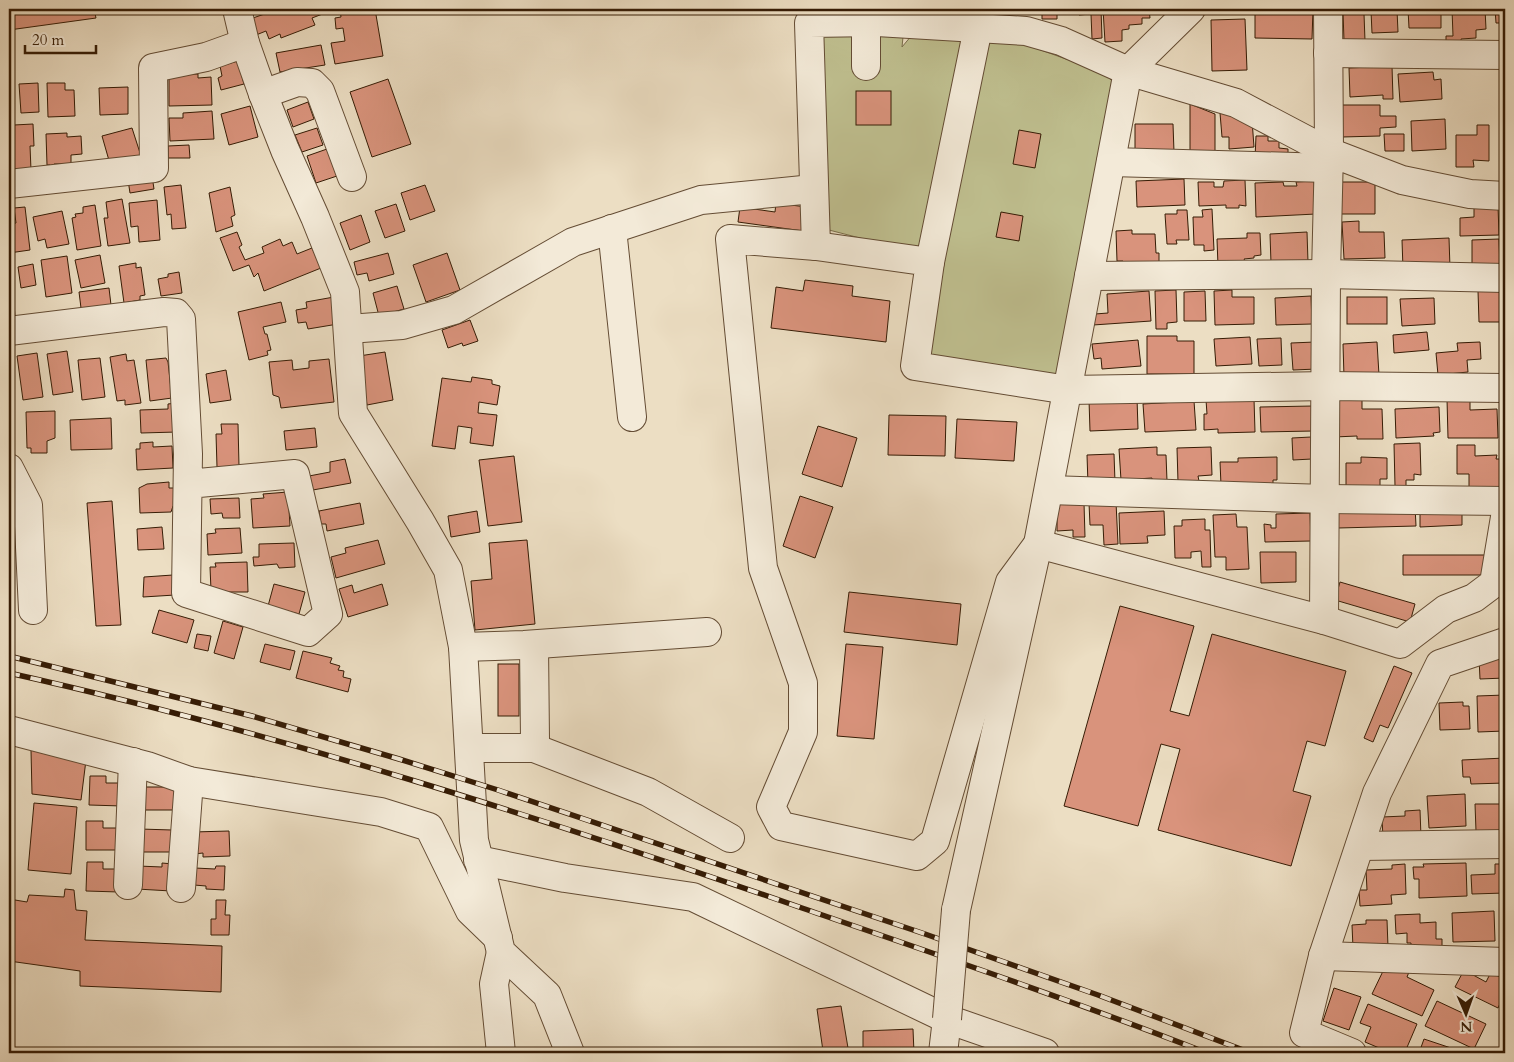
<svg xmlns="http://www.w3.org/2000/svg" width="1514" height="1062" viewBox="0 0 1514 1062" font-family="Cardo,serif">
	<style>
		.green { fill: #bfbf8f; stroke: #7a6e4a }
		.building { fill: #d9937c; stroke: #361c05 }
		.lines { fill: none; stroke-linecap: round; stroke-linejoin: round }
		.minor-casing { stroke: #644c34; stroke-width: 30 }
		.minor { stroke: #f3ead8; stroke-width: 28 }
		.rail-casing { stroke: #361c05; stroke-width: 5.5 }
		.rail { stroke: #f3ead8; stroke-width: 4; stroke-dasharray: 11; stroke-linecap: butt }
		.minor-bridge-casing { stroke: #644c34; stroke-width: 30; stroke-linecap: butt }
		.minor-bridge { stroke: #f3ead8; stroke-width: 28 }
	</style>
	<rect width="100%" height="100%" fill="#ecdec3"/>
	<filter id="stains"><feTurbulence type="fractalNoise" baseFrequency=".004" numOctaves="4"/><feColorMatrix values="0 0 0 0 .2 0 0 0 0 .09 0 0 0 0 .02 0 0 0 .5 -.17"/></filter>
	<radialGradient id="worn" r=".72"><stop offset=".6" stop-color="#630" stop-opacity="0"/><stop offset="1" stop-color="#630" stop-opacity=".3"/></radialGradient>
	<!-- green -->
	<polygon class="green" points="816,32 903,37 902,47 912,35 1010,39 1066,59 1093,62 1122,91 1068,390 933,357 925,340 936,275 945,260 829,230"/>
	<!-- building -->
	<g class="building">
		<polygon points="9,9 94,9 96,18 9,30"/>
		<polygon points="279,9 332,9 333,10 312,18 315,25 281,38 280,34 269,39 266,31 256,35 250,19"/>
		<polygon points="340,9 375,9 383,56 335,64 331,43 345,41 343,28 336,29 335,18 341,17"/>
		<polygon points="936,9 959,9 959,11"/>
		<polygon points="1038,9 1073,9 1073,11 1057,12 1057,19 1042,19 1042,11 1038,11"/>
		<polygon points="1078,9 1101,9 1102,38 1092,39 1091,14 1079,15"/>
		<polygon points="1103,9 1149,9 1150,18 1142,18 1142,24 1129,25 1129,29 1122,30 1122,41 1105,42"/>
		<polygon points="1255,9 1313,9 1312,39 1255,38"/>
		<polygon points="1408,9 1441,9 1441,28 1409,28"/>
		<polygon points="1452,9 1485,9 1486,29 1476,30 1476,38 1461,39 1462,46 1446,46 1446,36 1453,36"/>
		<polygon points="1495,9 1505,9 1505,23 1496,23"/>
		<polygon points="1397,10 1398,32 1372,33 1371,11"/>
		<polygon points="1359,11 1359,14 1364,14 1365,41 1344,41 1343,12"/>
		<polygon points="1245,19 1247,70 1212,71 1211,20"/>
		<polygon points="321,45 325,65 280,72 276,53"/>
		<polygon points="238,61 244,84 221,90 218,78 222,76 220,66"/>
		<polygon points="1392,66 1393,99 1383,99 1383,95 1350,97 1349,68"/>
		<polygon points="1433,72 1434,80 1441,79 1442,99 1400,102 1398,74"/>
		<polygon points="169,74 198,74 198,78 211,77 212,105 169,106"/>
		<polygon points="1503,76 1505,76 1505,109 1504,109"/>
		<polygon points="388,79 411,144 372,157 350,92"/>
		<polygon points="38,83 39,112 21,113 19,84"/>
		<polygon points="47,83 65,83 65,90 74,90 75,116 48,117"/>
		<polygon points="128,87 128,114 100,115 99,88"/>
		<rect x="856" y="91" width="35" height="34"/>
		<polygon points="308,102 314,119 293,127 287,110"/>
		<polygon points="1190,104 1215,114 1215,153 1190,152"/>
		<polygon points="1342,105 1380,105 1380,116 1396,116 1396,127 1380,128 1380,136 1342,137"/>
		<polygon points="250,106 258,137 229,145 221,114"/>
		<polygon points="212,111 214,139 170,141 169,118 183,118 183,113"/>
		<polygon points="1235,112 1252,120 1254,147 1229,149 1229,137 1222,137 1220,113"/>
		<polygon points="9,117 13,117 14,125 33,124 34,146 30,146 31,170 9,175"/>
		<polygon points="1445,119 1446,149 1412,151 1411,121"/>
		<rect x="1501" y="123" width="4" height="38"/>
		<polygon points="1135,124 1173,124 1174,152 1135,153"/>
		<polygon points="1477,125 1489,125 1489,161 1473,160 1474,167 1456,167 1456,135 1477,135"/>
		<polygon points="132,128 141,156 110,164 102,136"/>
		<polygon points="317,128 323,145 302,152 295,135"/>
		<polygon points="1019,130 1041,134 1035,168 1013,164"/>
		<polygon points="67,133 67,137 81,136 82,154 71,155 71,170 62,170 62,164 54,164 55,171 50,171 50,165 47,165 46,134"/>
		<polygon points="1384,134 1404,134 1404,151 1385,151"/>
		<polygon points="1256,136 1268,136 1268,141 1279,141 1279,148 1288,149 1288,159 1255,158"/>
		<polygon points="189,145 190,158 168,158 168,146"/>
		<polygon points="327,149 337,176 316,183 307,156"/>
		<polygon points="152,176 154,189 130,193 128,180"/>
		<polygon points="1184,179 1185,205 1137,207 1136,181"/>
		<polygon points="1245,180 1246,206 1239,205 1239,208 1226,208 1226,205 1199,206 1198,182 1214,182 1214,187 1223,187 1224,181"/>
		<polygon points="1314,181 1316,214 1256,217 1255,183 1283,182 1284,186 1297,186 1296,182"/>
		<polygon points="1340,182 1375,182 1375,214 1341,214"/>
		<polygon points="181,185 186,228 172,229 171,214 167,215 164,187"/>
		<polygon points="425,185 435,211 410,220 401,193"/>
		<polygon points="230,187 235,215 231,217 233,226 216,232 209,193"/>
		<polygon points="122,199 130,243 108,246 104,218 108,218 106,202"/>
		<polygon points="157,200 160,240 139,242 138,226 131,227 129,203"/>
		<polygon points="776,203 806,207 803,231 738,222 740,207 775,212"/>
		<polygon points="396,204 405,231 385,238 375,211"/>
		<polygon points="95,205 101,246 77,250 72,218 76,217 75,214 83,213 83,207"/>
		<polygon points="1498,206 1499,235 1460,236 1460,218 1474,217 1474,207"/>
		<polygon points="25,207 30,250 9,253 9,224 16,223 14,208"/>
		<polygon points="1212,209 1214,250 1204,251 1204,245 1194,245 1193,217 1203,217 1202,210"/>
		<polygon points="1177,210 1187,210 1189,240 1176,240 1177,244 1167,244 1165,214 1177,214"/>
		<polygon points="62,211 69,244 47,248 45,239 38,241 33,217"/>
		<polygon points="1001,212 1023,216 1019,241 996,237"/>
		<polygon points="361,215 370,242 350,250 340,223"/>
		<polygon points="1359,221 1359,232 1384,232 1385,258 1344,259 1342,222"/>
		<polygon points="1132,230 1132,234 1155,234 1156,253 1159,253 1159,263 1123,265 1123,261 1117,261 1116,231"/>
		<polygon points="237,232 242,245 239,247 245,260 264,253 262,247 280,239 283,246 292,242 297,254 312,248 321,268 264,291 258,273 254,277 249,265 233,271 220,238"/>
		<polygon points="1307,232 1308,262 1271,263 1270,234"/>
		<polygon points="1247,233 1260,233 1261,255 1254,256 1254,258 1244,259 1245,261 1218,266 1217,239 1247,238"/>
		<polygon points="1449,238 1450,268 1403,269 1402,240"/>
		<polygon points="1499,239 1500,268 1472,269 1472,240"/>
		<polygon points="388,253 394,274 369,281 367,273 357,275 354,262"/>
		<polygon points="447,253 460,290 426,302 413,265"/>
		<polygon points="100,255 105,283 81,288 75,260"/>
		<polygon points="67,256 72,293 46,297 41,260"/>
		<polygon points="136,263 136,268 141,267 145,295 140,296 140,300 124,303 119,266"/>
		<polygon points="33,264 36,285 21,288 18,267"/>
		<polygon points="9,268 11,268 13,286 9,287"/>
		<polygon points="179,272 182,293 161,296 158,279 168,277 168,274"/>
		<polygon points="805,280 853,286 852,296 890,301 886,342 771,328 776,287 803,291"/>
		<polygon points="397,286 404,309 379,316 373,293"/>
		<polygon points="109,288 111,305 81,308 79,292"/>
		<polygon points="1176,290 1177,322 1167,323 1167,329 1156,329 1155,291"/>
		<polygon points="1232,290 1232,297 1254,297 1254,324 1215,325 1214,291"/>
		<polygon points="1149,291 1151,321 1093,325 1095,314 1108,313 1107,294"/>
		<polygon points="1205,291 1206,321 1184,321 1184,292"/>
		<polygon points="1478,291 1505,291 1505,322 1479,322"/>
		<polygon points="1311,296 1312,324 1276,325 1275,298"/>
		<polygon points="334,297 338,324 308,329 306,322 298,323 296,310 307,308 306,302"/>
		<rect x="1347" y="297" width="40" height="27"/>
		<polygon points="1434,298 1435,324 1402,326 1400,299"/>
		<polygon points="14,302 15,318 9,319 9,303"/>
		<polygon points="281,302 286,322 263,327 265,334 267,334 271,350 267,351 268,355 249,360 238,312"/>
		<polygon points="470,320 478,341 463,346 462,343 448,348 442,330"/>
		<polygon points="1427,332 1429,350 1394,353 1393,335"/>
		<polygon points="1147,336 1177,336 1177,341 1194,341 1194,374 1147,374"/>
		<polygon points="1250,337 1252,364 1216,366 1214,339"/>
		<polygon points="1281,338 1282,365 1259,366 1257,339"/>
		<polygon points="9,340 13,396 9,396"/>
		<polygon points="1138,340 1141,366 1102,369 1101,358 1094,359 1092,344"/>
		<polygon points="1315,342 1317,369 1293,370 1291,343"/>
		<polygon points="1377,342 1379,375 1344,377 1343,344"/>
		<polygon points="1480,342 1481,359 1467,360 1468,372 1438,375 1436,353 1458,351 1457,343"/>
		<polygon points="67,351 73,392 53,395 47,354"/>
		<polygon points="385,352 393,400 367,405 359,356"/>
		<polygon points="37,353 43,397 23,400 17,356"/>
		<polygon points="126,354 127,361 134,360 141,403 125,405 125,400 117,401 110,357"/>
		<polygon points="100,358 105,397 82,400 78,360"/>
		<polygon points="166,358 168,362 172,398 150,401 146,360"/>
		<polygon points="329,359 334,402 281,408 279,397 273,395 269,362 292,360 293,370 309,368 309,361"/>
		<polygon points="226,370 231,400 210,403 206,374"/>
		<polygon points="472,377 492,380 492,384 500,386 497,405 479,402 478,413 497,415 493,446 470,443 472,428 458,426 455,449 432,446 442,378 471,382"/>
		<polygon points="1137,398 1138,429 1090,431 1089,400"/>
		<polygon points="1254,399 1255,432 1218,433 1218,429 1204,430 1204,414 1207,414 1206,400"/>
		<polygon points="1338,399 1362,399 1362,409 1382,409 1383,439 1357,439 1357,436 1334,437"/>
		<polygon points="1447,399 1470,399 1470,410 1497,409 1498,438 1448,438"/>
		<polygon points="1194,401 1196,430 1145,432 1143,404"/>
		<polygon points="176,403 177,432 141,433 140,410 168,409 168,404"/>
		<polygon points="1313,406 1314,431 1261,432 1260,407"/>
		<polygon points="1439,407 1440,432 1433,433 1434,436 1396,438 1395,409"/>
		<polygon points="55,411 55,438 47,441 47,453 31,453 31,448 27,448 26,412"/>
		<polygon points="889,415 946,416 945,456 888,455"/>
		<polygon points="111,418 112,449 71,450 70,420"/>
		<polygon points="957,419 1017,422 1014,461 955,458"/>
		<polygon points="221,424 238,424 239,466 217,467 216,434 222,434"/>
		<polygon points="818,426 857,438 842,487 802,474"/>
		<polygon points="315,428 317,447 286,450 284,431"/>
		<polygon points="1311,437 1312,459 1293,460 1292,438"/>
		<polygon points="153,442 153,447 172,446 173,468 137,470 136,449 140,449 140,443"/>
		<polygon points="1420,443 1421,475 1414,474 1414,480 1406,480 1406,486 1395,486 1394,444"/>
		<polygon points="1457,445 1475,445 1475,456 1497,455 1496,459 1505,459 1505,477 1502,477 1502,487 1469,488 1469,474 1457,474"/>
		<polygon points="1157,447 1157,455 1166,455 1167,481 1152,482 1152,478 1121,480 1119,449"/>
		<polygon points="1211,447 1212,475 1198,476 1199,481 1178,482 1177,448"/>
		<polygon points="1114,454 1115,482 1088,484 1087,455"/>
		<polygon points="514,456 522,522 488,526 479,460"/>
		<polygon points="1277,457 1277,480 1273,480 1273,485 1221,485 1220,462 1238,462 1238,458"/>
		<polygon points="1361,457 1387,458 1387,479 1380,479 1380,488 1346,487 1346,463 1361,463"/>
		<polygon points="345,459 351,483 313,490 309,476 330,472 330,462"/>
		<polygon points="169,482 169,488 175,488 177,505 173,506 171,512 140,513 139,488 147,484"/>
		<polygon points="288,492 290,526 253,528 251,499 264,498 263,494"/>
		<polygon points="800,496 833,507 815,558 783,546"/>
		<polygon points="239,498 240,518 223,518 222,513 211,514 210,499"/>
		<polygon points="112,501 121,625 96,626 87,503"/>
		<polygon points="1116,502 1118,544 1104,545 1103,525 1090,525 1089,503"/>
		<polygon points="360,503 364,524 327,531 326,524 321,524 319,511"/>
		<polygon points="1084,503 1085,537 1073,537 1073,530 1057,531 1057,504"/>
		<polygon points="1462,505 1462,525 1420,527 1420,506"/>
		<polygon points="1415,506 1416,526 1338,528 1338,508"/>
		<polygon points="477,511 480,532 451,537 448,516"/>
		<polygon points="1164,511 1165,535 1147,536 1148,543 1120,544 1119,513"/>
		<polygon points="1310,513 1311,541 1265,542 1264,524 1271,525 1271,528 1276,528 1276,514"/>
		<polygon points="1236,514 1237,527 1247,527 1249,569 1226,570 1226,557 1215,557 1213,515"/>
		<polygon points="1205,519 1205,530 1210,530 1211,567 1202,567 1201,551 1191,552 1191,558 1175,558 1174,526 1182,526 1182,520"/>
		<polygon points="162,527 164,549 138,550 137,529"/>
		<polygon points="240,528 242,553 208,555 207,534 216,533 215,529"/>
		<polygon points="378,540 385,564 336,578 331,557 346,553 345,548"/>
		<polygon points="527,540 535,624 475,630 471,581 492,579 489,543"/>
		<polygon points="294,543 295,567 279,568 277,564 254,566 253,557 259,557 259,544"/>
		<polygon points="1260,552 1296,552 1296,582 1261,583"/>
		<polygon points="1403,555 1485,555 1486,575 1403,575"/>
		<polygon points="247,562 248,592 224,592 223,590 211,590 210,567 216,567 215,563"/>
		<polygon points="173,575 175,595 143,597 144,577"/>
		<polygon points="1340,582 1415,604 1410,622 1335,600"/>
		<polygon points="274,584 305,592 299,614 268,606"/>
		<polygon points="382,584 388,605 348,617 339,589 352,585 354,593"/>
		<polygon points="849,592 961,604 957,645 844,632"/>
		<polygon points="1120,606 1194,626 1170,711 1189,716 1212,634 1346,671 1325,746 1307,741 1293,791 1311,796 1291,866 1158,830 1180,749 1161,744 1138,826 1064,806"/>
		<polygon points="159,610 194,620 187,643 152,633"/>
		<polygon points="223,621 243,627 234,659 214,653"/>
		<polygon points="197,634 211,636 208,651 194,648"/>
		<polygon points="265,644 295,651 290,670 260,662"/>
		<polygon points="846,644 883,647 874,739 837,736"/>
		<polygon points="303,651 332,658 330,663 340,666 338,670 344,671 343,677 351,679 348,692 296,678"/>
		<polygon points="1505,651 1505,678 1480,679 1479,658"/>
		<rect x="498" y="664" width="21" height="52"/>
		<polygon points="1394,666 1412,673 1388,728 1380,725 1373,742 1364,738"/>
		<polygon points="1505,695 1505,731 1478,732 1477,696"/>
		<polygon points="1463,702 1463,706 1469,706 1470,729 1440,730 1439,703"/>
		<polygon points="31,750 86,760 81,800 32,794"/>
		<polygon points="1505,758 1505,783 1471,784 1470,777 1463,777 1462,760"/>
		<polygon points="90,776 106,776 106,783 122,783 122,806 89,805"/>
		<polygon points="165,783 175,783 175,810 141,810 141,787 165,787"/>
		<polygon points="1465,794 1466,826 1429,828 1427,796"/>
		<polygon points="34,803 77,807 71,874 28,870"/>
		<polygon points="1475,804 1505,804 1505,831 1476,831"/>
		<polygon points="1420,810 1421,837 1383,839 1382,817 1405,816 1405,811"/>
		<polygon points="86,821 103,821 103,828 119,828 118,850 86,850"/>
		<polygon points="140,829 172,830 171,852 140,852"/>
		<polygon points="229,831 230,856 203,857 203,853 194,854 193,832"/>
		<polygon points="87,862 103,862 103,869 119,869 119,892 86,891"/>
		<polygon points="162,863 173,864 171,891 137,889 138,866 162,867"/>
		<polygon points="1466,863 1467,896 1419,898 1419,879 1414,879 1413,867 1424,867 1423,864"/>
		<polygon points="1405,864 1406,894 1391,895 1392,904 1360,906 1359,890 1367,890 1366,870 1392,869 1392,865"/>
		<polygon points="1495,864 1505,864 1505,893 1472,894 1471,875 1495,874"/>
		<polygon points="216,866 225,866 224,890 206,889 206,886 194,885 195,868 215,869"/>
		<polygon points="65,889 74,890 76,910 87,911 85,940 222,946 221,992 80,986 80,971 9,961 9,899 27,902 29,895 64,897"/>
		<polygon points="216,900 226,900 225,915 230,915 229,935 211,935 211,919 216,919"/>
		<polygon points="1494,911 1495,941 1453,942 1452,913"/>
		<polygon points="1420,914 1420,923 1436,922 1436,939 1442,939 1442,949 1411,950 1411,943 1407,943 1407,933 1396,934 1395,915"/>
		<polygon points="1366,920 1387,920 1388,947 1353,948 1352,925 1366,924"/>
		<polygon points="1385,967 1409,972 1407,977 1434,990 1422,1016 1372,994"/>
		<polygon points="1464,970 1486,982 1491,972 1505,980 1505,993 1498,1008 1455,987"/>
		<polygon points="1334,988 1361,997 1349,1030 1323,1021"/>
		<polygon points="1437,1001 1486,1024 1474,1049 1425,1026"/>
		<polygon points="1368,1004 1417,1024 1405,1052 1395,1048 1391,1053 1365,1042 1371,1027 1360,1023"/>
		<polygon points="841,1006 848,1048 823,1051 817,1009"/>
		<polygon points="913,1029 914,1053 863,1053 863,1031"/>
		<polygon points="1424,1039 1463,1052 1463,1053 1419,1053"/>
	</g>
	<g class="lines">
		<!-- minor casing -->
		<g class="minor-casing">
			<g id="minor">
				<polyline points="237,9 245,43 263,94 285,150 315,217 345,292 353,413 420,521 448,570 463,647 474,840 501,952 547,995 570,1053"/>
				<polyline points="1328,53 1505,55"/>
				<polyline points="866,66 866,24"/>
				<polyline points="263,94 297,82 312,83 320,91 352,177"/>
				<polyline points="1111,162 1329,168"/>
				<polyline points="9,184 154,168 153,68 206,57 245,43"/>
				<polyline points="612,229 632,417"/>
				<polyline points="816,246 809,23 877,22 1026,31 1061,41 1128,71 1236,103 1329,152 1402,180 1470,194 1505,196"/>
				<polyline points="930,262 978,28"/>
				<polyline points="1089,276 1326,274 1505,278"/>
				<polyline points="349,329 402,325 454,310 573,242 701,200 813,189"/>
				<polyline points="9,331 164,312 176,313 181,319 188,454 186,593 308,632 328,614 295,474 188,484"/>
				<polyline points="1505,388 1327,386 1068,390 915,366 930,262 816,246 730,239 763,568 803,683 803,732 771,807 781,826 917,856 935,841 1010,582 1038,544 1324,620 1400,644 1446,609 1474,598 1494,583 1505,517"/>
				<polyline points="9,468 28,505 33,610"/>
				<polyline points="1049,490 1326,499 1505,501"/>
				<polyline points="1324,620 1326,274 1329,152 1328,9"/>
				<polyline points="534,645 535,740"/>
				<polyline points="463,647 524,645 707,632"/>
				<polyline points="9,730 147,766 189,781 381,812 429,827 470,911 498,938"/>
				<polyline points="469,748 534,748 648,792 730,838"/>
				<polyline points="1360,846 1505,844"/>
				<polyline points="478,860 565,878 693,897 947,1019 1045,1053"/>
				<polyline points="128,885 133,762"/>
				<polyline points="181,888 189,781"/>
				<polyline points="956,910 1038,544 1128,71 1191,9"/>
				<polyline points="1323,956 1505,962"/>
				<polyline points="501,1053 494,984 501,952"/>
				<polyline points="943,1053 947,1019"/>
				<polyline points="1352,1053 1304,1033 1323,956 1377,793 1440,664 1505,642"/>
			</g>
		</g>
		<!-- minor -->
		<use href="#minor" class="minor"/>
		<!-- rail casing -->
		<g class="rail-casing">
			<g id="rail">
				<polyline points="9,656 252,716 399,759 498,790 925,934 1098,995 1251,1053"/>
				<path d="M9 673C278 733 542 818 802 908 938 955 1074 1001 1207 1053"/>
			</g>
		</g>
		<!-- rail -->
		<use href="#rail" class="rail"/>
		<!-- minor-bridge casing -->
		<g class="minor-bridge-casing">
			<polyline id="minor-bridge" points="947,1019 956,910"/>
		</g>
		<!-- minor-bridge -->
		<use href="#minor-bridge" class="minor-bridge"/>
	</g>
	<!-- margin -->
	<rect width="1514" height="1062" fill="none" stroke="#ecdec3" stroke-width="30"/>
	<rect x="10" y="10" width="1494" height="1042" fill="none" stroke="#361c05" stroke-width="2.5"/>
	<rect x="15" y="15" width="1484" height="1032" fill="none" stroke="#361c05"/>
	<!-- north arrow -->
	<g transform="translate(1466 1014) rotate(178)" stroke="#f3ead8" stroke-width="4" paint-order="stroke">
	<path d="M0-4L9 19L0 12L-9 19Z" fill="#361c05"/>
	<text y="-8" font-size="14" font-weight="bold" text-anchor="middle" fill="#361c05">N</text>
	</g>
	<!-- scale -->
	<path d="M25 45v8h71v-8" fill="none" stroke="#361c05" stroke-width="2.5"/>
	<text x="32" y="45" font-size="15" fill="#361c05" stroke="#f3ead8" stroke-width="4" paint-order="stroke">20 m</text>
	<rect width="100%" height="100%" filter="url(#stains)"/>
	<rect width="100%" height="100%" fill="url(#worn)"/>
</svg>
